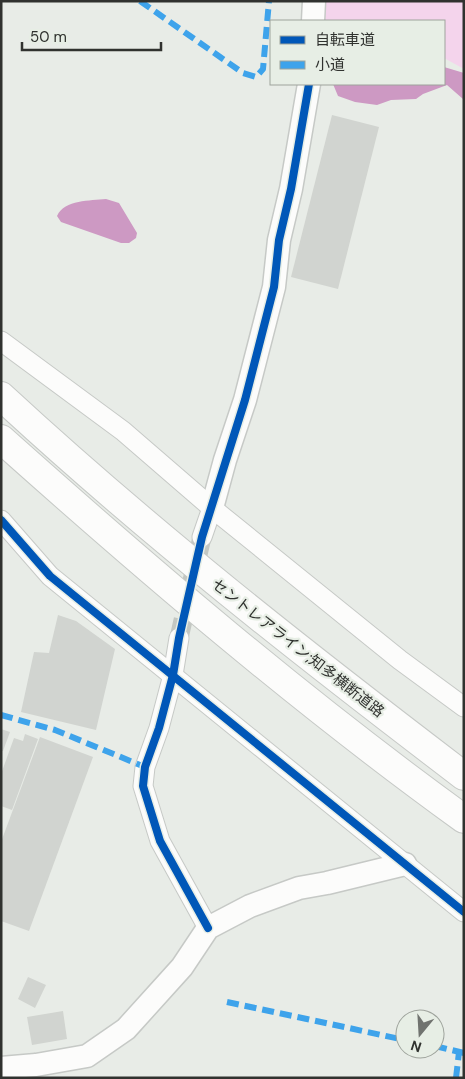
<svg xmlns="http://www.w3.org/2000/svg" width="465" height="1079" viewBox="0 0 465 1079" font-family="'DM Sans','Noto Sans JP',sans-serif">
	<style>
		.green { fill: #f4d4ec }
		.water { fill: #cd99c3 }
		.building { fill: #d1d4d0 }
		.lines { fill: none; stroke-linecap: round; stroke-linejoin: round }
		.minor-tunnel { stroke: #c3c7c2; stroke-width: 19; stroke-dasharray: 19 9; stroke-linecap: butt }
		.minor-casing { stroke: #c6c9c6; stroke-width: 21 }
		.tertiary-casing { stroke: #c6c9c6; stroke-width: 25 }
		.motorway-casing { stroke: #c6c9c6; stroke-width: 30 }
		.minor { stroke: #fcfcfb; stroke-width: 19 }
		.tertiary { stroke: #fcfcfb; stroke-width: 22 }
		.motorway { stroke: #fcfcfb; stroke-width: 28 }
		.quiet { stroke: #3ea3eb; stroke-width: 6; stroke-dasharray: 12 6; stroke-linecap: butt }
		.cycleway-casing { stroke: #e7eee5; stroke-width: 11 }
		.cycleway { stroke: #0057b8; stroke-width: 8 }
		.labels { text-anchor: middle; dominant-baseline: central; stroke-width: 4.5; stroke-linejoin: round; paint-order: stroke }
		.street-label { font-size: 15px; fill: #30322f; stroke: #e7eee5 }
	</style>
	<rect width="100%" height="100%" fill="#e8ece7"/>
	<!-- green -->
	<polygon class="green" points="324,1 464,1 464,69 444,58 444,21 324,21"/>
	<!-- water -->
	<g class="water">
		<polygon points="444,67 464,73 464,117 463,99 447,85 423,94 416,99 391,100 377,105 355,102 338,96 333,84 444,84"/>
		<path d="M106 199 119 203 137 233 136 238 129 243H121L61 222 57 216C65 199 90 201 106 199Z"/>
	</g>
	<!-- building -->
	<g class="building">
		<polygon points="332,115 379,127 338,289 291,277"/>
		<polygon points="58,615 76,621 115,649 96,730 21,712 34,652 49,653"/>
		<polygon points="1,729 10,732 3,751 1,751"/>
		<polygon points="25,734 38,739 12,810 1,806 1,774 14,738 23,741"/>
		<polygon points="40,737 93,757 29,931 1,921 1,842"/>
		<polygon points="28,977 46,985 35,1008 18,999"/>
		<polygon points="63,1011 67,1039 32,1045 27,1017"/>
	</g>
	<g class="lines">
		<!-- minor-tunnel -->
		<polyline class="minor-tunnel" points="179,638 202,537"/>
		<!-- minor casing -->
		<g class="minor-casing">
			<g id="minor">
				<polyline points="1,341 123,431 212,508 400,660 464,707"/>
				<polyline points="1,520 50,576 464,912"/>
				<polyline points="202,537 212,508"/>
				<polyline points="179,638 173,675 159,728 145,767 143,786 160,841 208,928"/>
			</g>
		</g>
		<!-- tertiary casing -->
		<g class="tertiary-casing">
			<g id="tertiary">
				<polyline points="313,21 314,1"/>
				<polyline points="212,508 225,460 245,400 274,287 279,240 291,189 309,84"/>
				<polyline points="1,1068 36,1065 87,1056 126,1029 182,967 208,928 250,906 299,888 327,883 405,864"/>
			</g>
		</g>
		<!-- motorway casing -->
		<g class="motorway-casing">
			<g id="motorway">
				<path d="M1 396C148 532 305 655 464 776"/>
				<path d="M1 439C150 572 302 702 464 819"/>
			</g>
		</g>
		<!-- minor -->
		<use href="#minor" class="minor"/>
		<!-- tertiary -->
		<use href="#tertiary" class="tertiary"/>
		<!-- motorway -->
		<use href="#motorway" class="motorway"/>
		<!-- quiet -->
		<g class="quiet">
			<polyline points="140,1 243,73 256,77 263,69 269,1"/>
			<polyline points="1,715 55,730 145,767"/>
			<polyline points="227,1002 405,1040"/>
			<polyline points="435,1046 464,1053"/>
			<polyline points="456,1078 459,1052"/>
		</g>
		<!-- cycleway casing -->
		<g class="cycleway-casing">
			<g id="cycleway">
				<polyline points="1,520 50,576 464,912"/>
				<polyline points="208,928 160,841 143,786 145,767 159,728 173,675 179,638 202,537 245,400 274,287 279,240 291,189 309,84"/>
			</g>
		</g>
		<!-- cycleway -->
		<use href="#cycleway" class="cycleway"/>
	</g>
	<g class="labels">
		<!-- street labels -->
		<g class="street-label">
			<text transform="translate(298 648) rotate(38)">セントレアライン;知多横断道路</text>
		</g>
	</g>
	<!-- border -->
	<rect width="465" height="1079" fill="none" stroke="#30322f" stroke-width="5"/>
	<!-- legend -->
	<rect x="270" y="20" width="175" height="65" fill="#e7eee5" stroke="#9ea39c"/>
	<rect x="280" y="36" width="25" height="8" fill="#0057b8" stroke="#9ea39c"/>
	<text x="315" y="45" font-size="15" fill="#30322f">自転車道</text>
	<rect x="280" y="61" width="25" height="8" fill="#3ea3eb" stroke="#9ea39c"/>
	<text x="315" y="70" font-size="15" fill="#30322f">小道</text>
	<!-- north arrow -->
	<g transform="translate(420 1034) rotate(198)"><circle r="24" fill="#e7eee5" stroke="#9ea39c"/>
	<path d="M0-4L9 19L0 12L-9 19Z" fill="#70736f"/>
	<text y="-8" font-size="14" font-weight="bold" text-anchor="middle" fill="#30322f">N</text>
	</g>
	<!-- scale -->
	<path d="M22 42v8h139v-8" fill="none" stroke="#30322f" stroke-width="2.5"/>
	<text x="30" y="42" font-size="15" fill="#30322f" stroke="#e7eee5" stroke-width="4" paint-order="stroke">50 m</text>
</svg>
